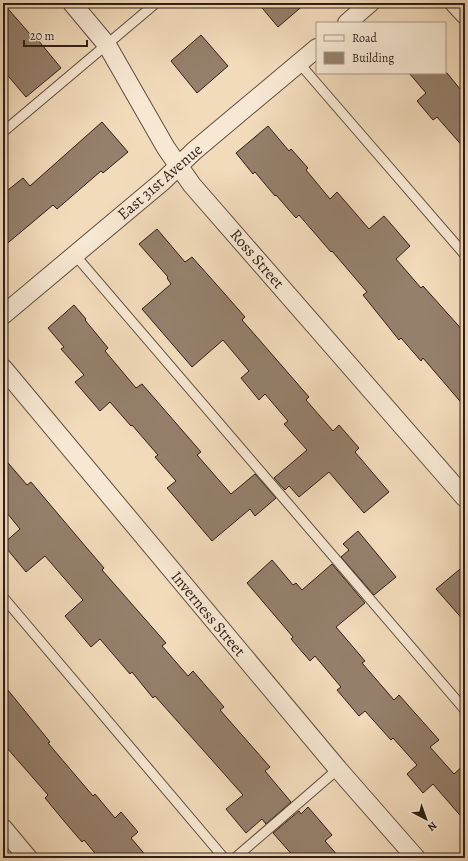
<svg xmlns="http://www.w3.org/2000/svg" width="468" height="861" viewBox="0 0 468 861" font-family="Alegreya,serif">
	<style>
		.building { fill: #95806c; stroke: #301e17 }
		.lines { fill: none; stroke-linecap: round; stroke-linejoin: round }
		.lane-casing { stroke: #604d40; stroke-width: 11 }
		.street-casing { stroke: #604d40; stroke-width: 20 }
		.lane { stroke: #f7e8d3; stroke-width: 9 }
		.street { stroke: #f7e8d3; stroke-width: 18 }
		.labels { text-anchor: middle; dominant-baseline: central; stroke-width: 4; stroke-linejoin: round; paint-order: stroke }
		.street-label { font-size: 16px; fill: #301e17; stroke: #f7e8d3 }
	</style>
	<rect width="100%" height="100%" fill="#f2dbbb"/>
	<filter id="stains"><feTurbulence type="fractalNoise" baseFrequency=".005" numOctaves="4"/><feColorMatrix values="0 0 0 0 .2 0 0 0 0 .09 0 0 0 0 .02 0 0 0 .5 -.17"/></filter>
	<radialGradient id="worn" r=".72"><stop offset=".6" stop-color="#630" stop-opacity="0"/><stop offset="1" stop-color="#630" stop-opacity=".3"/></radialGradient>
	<!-- building -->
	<g class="building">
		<polygon points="3,3 36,41 38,40 61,68 26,97 3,70"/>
		<polygon points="258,3 306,3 278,27"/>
		<polygon points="201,35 228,66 197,93 171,61"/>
		<polygon points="409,73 447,73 465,95 465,149 437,117 433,120 417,101 426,93"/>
		<polygon points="102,122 128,152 103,173 101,171 57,209 53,205 3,247 3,194 23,178 30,186"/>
		<polygon points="268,126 289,151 291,149 308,168 306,170 330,199 337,192 369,229 384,216 410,246 396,259 421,288 423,286 465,333 465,407 423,358 421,361 401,338 399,340 363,295 367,292 332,251 331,252 299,215 296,218 276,195 275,196 255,172 253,174 236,153"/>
		<polygon points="157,229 185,262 192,257 224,293 245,317 242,320 309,397 306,400 333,431 339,425 359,448 355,452 389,492 364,513 329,472 299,497 289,486 285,490 274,478 307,450 284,424 288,421 265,394 259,400 241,378 249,371 223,340 192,367 142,309 171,284 167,278 168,277 139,244"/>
		<polygon points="74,305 86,319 85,320 108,348 105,351 136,388 142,384 201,452 197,455 231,494 255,474 276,498 255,516 250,509 212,541 167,488 176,481 155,457 158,455 132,425 131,426 110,402 100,411 75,382 84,375 61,349 64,347 48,328"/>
		<polygon points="3,457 27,485 31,482 80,540 104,568 102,570 166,643 162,646 188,676 193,671 224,707 220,710 270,767 265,771 291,802 266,824 262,819 246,833 226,809 243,795 155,696 153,698 132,672 130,674 100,639 91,647 65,616 83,600 45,556 26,572 3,544 20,529 3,508"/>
		<polygon points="358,531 396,577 374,595 341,557 349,550 343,544"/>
		<polygon points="272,560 293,585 296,583 302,590 332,564 365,603 336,627 365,661 362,663 394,700 399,695 439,740 430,747 454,774 465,764 465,821 433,784 423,793 407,774 417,765 393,738 391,740 365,711 359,716 337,690 341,687 315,656 310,661 291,639 293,637 247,583"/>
		<polygon points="465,565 465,622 436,589"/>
		<polygon points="3,684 50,742 48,743 93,796 95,794 115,818 121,812 138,832 131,838 148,858 99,858 84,840 82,842 64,821 45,798 48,795 7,748 3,748"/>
		<polygon points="308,807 332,835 325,841 340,858 295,858 273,833 299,811 301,814"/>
	</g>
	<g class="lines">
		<!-- lane casing -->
		<g class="lane-casing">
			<g id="lane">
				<polyline points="299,63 465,255"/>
				<polyline points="3,132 156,3"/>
				<polyline points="75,255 465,710"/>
				<polyline points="3,597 224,858"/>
				<polyline points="235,858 338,769"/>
			</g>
		</g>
		<!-- street casing -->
		<g class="street-casing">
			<g id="street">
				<polyline points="72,3 107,45 166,148 192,185 465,498"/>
				<polyline points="454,3 465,15"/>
				<polyline points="347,23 370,3"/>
				<polyline points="3,315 163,181 194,151 317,48"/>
				<polyline points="3,368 338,769 416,858"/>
				<polyline points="3,828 28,858"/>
			</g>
		</g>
		<!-- lane -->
		<use href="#lane" class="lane"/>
		<!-- street -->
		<use href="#street" class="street"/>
	</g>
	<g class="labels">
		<!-- street labels -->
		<g class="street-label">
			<text transform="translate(160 182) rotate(-41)">East 31st Avenue</text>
			<text transform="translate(257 259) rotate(49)">Ross Street</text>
			<text transform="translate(208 614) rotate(50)">Inverness Street</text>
		</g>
	</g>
	<!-- margin -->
	<rect width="468" height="861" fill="none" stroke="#f2dbbb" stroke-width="16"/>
	<rect x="4" y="4" width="460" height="853" fill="none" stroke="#301e17" stroke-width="2"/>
	<rect x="8" y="8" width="452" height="845" fill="none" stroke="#301e17"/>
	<!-- legend -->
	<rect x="316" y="22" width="130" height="52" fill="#f7e8d3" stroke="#a79788"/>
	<rect x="324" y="35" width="20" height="6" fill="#f7e8d3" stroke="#a79788"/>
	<text x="352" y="42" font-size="12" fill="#301e17">Road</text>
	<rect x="324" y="52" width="20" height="12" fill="#95806c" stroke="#a79788"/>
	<text x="352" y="62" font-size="12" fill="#301e17">Building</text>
	<!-- north arrow -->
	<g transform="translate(426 819) rotate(139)" stroke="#f7e8d3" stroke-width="3" paint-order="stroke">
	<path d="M0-3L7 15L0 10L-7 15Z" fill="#301e17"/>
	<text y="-6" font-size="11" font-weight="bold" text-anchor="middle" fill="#301e17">N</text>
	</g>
	<!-- scale -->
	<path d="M24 40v6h63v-6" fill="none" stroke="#301e17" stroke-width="2"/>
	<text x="30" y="40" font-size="12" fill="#301e17" stroke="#f7e8d3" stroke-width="3" paint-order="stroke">20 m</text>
	<rect width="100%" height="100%" filter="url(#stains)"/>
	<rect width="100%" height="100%" fill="url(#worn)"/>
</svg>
